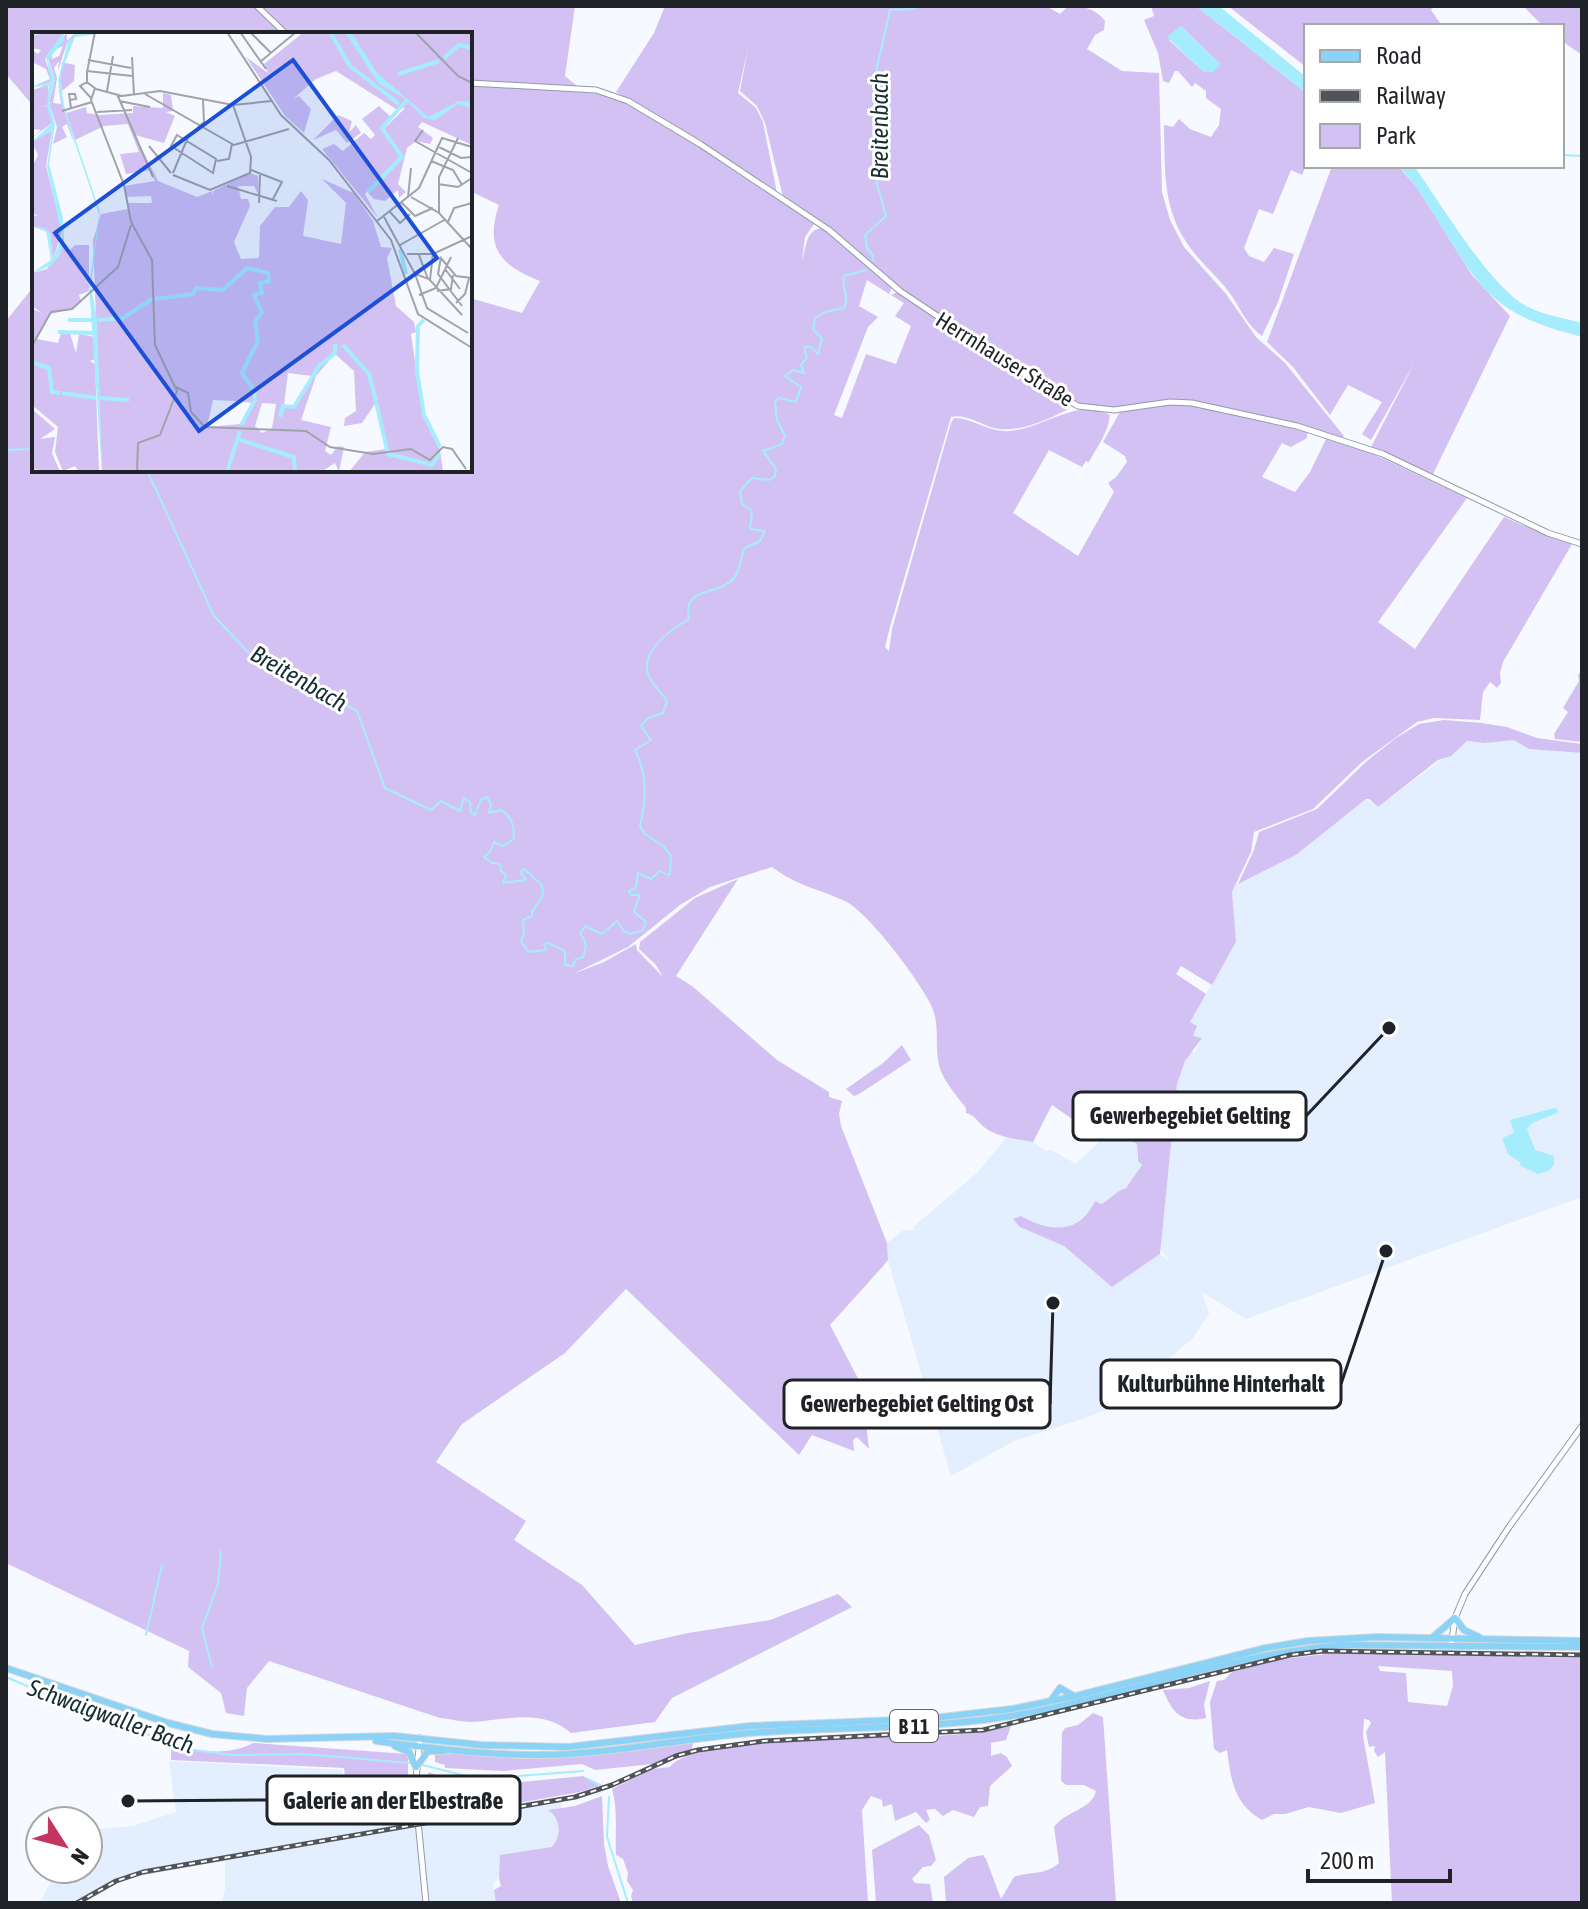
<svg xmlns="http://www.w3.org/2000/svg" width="1588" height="1909" viewBox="0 0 1588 1909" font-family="'Asap Condensed',sans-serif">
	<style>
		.built { fill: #e3eefe }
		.green { fill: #d3c1f3; fill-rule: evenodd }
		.water { fill: #a5edfc }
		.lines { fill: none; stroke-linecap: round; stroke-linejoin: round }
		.stream { stroke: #a5edfc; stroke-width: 2 }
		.tertiary-casing { stroke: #919aa7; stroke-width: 7 }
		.primary-casing { stroke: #d7d7d8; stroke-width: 8 }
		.tertiary { stroke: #fff; stroke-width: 5 }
		.primary { stroke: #8ad3f7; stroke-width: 6 }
		.rail-casing { stroke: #505358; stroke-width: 5 }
		.rail { stroke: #fff; stroke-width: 2; stroke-dasharray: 6; stroke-linecap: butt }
		.labels { text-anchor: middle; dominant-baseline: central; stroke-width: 6; stroke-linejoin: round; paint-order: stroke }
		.shield { fill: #fff; stroke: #626468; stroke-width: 2 }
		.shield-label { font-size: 20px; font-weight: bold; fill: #1f2227 }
		.street-label { font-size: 22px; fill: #1f2227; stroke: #fff }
		.water-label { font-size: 24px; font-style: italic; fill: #172f33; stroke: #fff }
		.inset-river { fill: none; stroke: #a5edfc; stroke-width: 4 }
		.inset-road { fill: none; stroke: #a0a3a9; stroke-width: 2 }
		.view { fill: #1d4ed8; fill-opacity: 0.15; stroke: #1d4ed8; stroke-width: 4 }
		.inset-edge { fill: none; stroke: #1f2227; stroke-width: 4 }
		.leader { fill: none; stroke: #1f2227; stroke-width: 3 }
		.callout-dot { fill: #1f2227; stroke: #fff; stroke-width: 3 }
		.callout { fill: #fff; stroke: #1f2227; stroke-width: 3 }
		.callout-label { font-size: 24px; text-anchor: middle; font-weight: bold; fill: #1f2227 }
	</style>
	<rect width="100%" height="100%" fill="#f6f9ff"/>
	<!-- built -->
	<g class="built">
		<polygon points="1514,740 1529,749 1582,753 1582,1197 1246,1319 1202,1292 1209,1314 1193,1338 1130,1391 1118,1405 1083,1419 1014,1441 951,1476 888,1260 887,1243 904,1230 914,1230 913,1227 977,1173 1007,1137 1033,1142 1047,1151 1050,1149 1076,1164 1115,1127 1124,1136 1137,1144 1137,1159 1142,1165 1126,1188 1122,1189 1110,1200 1100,1204 1095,1201 1092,1209 1076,1223 1062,1228 1045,1228 1021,1216 1021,1227 1064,1246 1112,1287 1160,1254 1170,1262 1160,1248 1177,1084 1185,1061 1192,1051 1194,1053 1202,1038 1193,1036 1196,1026 1190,1022 1191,1019 1235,945 1232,892 1236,885 1296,855 1366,799 1378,807 1467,741 1485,743"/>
		<polygon points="169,1761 342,1770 344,1779 422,1787 423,1820 561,1796 564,1853 508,1862 493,1885 496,1903 222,1903 225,1889 225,1861 135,1877 107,1888 84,1903 40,1903 57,1869 88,1869 88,1830 133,1826 176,1812"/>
	</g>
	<!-- green -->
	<g class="green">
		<path d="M6 6H575L565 76 576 85 578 92 601 94 623 101 705 150 812 221 814 224 805 237 802 260C807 247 805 229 823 228L892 287 889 294 867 280 859 306 878 317 868 327 834 415 842 418 866 354 896 364 911 326 895 316 904 303 891 295 897 292 1070 405V408C1050 419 1017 434 994 428 980 424 965 413 951 417L890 627 885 647 889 651 892 629 951 423 954 418C973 418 989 433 1009 431 1044 429 1076 397 1110 415 1109 431 1097 447 1089 462L1086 461 1082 467 1049 450 1013 513 1078 556 1114 492 1108 483 1116 477 1127 462 1125 456 1103 442 1120 412 1164 405H1191L1307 432V438L1291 447 1282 443 1262 477 1295 492 1310 472 1327 437 1369 452 1467 498 1378 622 1415 649 1504 517 1538 532 1572 544 1503 662 1500 673 1501 683 1497 688 1490 682 1483 692 1480 720 1434 718 1417 722 1362 762 1313 809 1254 832 1251 852 1232 892 1236 942 1212 985 1181 966 1176 974 1206 994 1190 1022 1197 1026 1193 1036 1202 1038 1185 1061 1177 1084 1160 1254 1112 1287 1064 1246 1020 1227 1013 1219 1021 1216C1049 1232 1079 1235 1095 1201L1101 1204C1110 1200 1117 1190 1126 1188L1142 1165 1138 1161 1137 1144 1123 1136 1116 1128 1108 1135 1082 1118 1075 1121 1052 1105 1033 1142C1018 1139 1000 1138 987 1129 978 1124 977 1116 966 1113V1108C956 1094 940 1078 938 1060 935 1041 940 1024 931 1005 919 980 869 913 845 901 817 888 799 887 772 867L710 887 680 905 628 947 573 974 604 962 636 944 637 950 663 977 656 965 639 949 640 942 695 898 738 879 676 976 692 986 777 1060 829 1092V1097L842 1101 839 1114 841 1126 887 1243 888 1260 884 1265 830 1325 862 1386 869 1449 857 1437 853 1440 854 1451 812 1435 799 1455 626 1289 565 1353 462 1424 436 1462 526 1521 514 1540 582 1585 635 1645 688 1633 770 1620 838 1594 852 1607 672 1698 655 1722 571 1733C542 1708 506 1720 472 1722 462 1722 451 1719 440 1718L269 1661 247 1688 244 1716 226 1713 221 1693 188 1667 189 1651 6 1563V321L34 286V470H470V298L522 313 540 281C502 266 484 249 499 205L470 191V34H34V107L6 74Z"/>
		<path d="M665 6H1046L1060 14 1068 6C1083 6 1095 8 1105 21L1104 30 1095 35 1087 49 1122 71 1159 73 1162 192 1170 220 1184 247 1226 294 1256 337 1285 363 1344 436 1342 438 1225 407 1194 402 1115 408 1079 404 1048 388 905 292 783 197 765 123 757 106 740 91 748 48 738 93 756 108 763 122 777 193 708 147 616 92 654 33Z"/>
		<path d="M1151 6H1196L1306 93V166L1302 175 1291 170 1273 214 1259 209 1244 248 1249 256 1264 262 1274 248 1294 254 1278 302 1262 336C1247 326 1240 307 1229 292 1218 277 1203 265 1192 250 1162 212 1165 171 1164 125L1173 127 1179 119 1190 129 1211 137 1219 125 1221 109 1206 98V91L1195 83 1192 87 1178 71H1175L1169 83 1163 81 1158 53 1144 20 1154 16ZM1181 26 1220 64 1204 72 1169 40Z"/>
		<polygon points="1228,6 1434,6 1431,10 1442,26 1306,26 1306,67"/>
		<polygon points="1523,6 1582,6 1582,55 1562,41 1562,26 1543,26"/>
		<polygon points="1332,166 1398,166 1416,186 1472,275 1510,316 1432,476 1371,447 1415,362 1371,440 1362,434 1382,402 1348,385 1330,415 1293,367 1267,342"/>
		<polygon points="1582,669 1582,742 1555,739 1554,734 1568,712 1563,708 1579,681 1578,675"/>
		<polygon points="1444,720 1482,723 1507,727 1537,738 1582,744 1582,753 1529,749 1514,740 1485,743 1467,741 1451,756 1438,760 1378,807 1369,799 1366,799 1296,855 1238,884 1254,850 1259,832 1317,809 1368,760 1396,738 1419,724"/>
		<polygon points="902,1045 911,1060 859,1094 854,1096 846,1089 883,1063"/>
		<path d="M1376 1653 1582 1658V1903H1392L1385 1752 1378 1757 1374 1751 1375 1746 1369 1747 1366 1732 1371 1723 1369 1720 1364 1719 1363 1736 1375 1803 1341 1813 1309 1807 1285 1814H1274L1262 1820C1234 1804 1231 1780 1227 1750L1220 1753 1214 1749 1210 1702 1217 1681 1224 1680 1232 1672 1282 1659 1326 1654ZM1378 1666 1452 1671 1453 1686 1447 1706 1408 1702 1406 1673 1380 1671Z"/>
		<path d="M1210 1681 1204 1705 1206 1718C1180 1724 1172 1711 1163 1690L1189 1688Z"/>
		<path d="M1093 1713 1103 1717 1116 1903H946L944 1877 968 1858 983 1855 986 1859 1001 1899 1014 1877C1030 1871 1044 1876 1059 1863L1054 1827C1065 1811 1092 1810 1096 1791L1084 1785H1066L1061 1781 1062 1733 1065 1728 1078 1725Z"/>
		<path d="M1011 1726 1006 1740 991 1743V1756L1001 1753 1007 1757 1012 1766 990 1786 988 1806 980 1807 974 1817 953 1810 943 1816 935 1809 926 1810 930 1820 926 1823 916 1812 895 1821 892 1804 883 1807 882 1800 871 1796 862 1810 868 1903H633L631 1896 633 1890 627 1881 628 1873 623 1859 616 1855C615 1834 618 1810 612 1789L652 1769 670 1767C691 1735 889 1738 933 1736 959 1735 985 1732 1011 1726Z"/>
		<polygon points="693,1741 692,1750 653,1764 595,1770 582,1764 503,1771 445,1768 445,1765 435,1762 435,1754 444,1753 523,1759 603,1753"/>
		<path d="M253 1743 408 1754V1784L345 1778 344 1768 171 1760V1744C201 1751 225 1757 253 1743Z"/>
		<polygon points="429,1772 457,1784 522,1782 583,1776 599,1786 580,1792 423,1820 422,1787 427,1785 426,1778"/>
		<path d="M602 1796 604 1844 608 1866 621 1903H496L494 1890 501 1886 499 1879 500 1855 552 1847C563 1834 560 1818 548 1810L575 1806Z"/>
		<polygon points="919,1825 929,1835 936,1860 931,1866 923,1867 912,1879 915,1883 930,1884 933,1903 876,1903 872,1850"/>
	</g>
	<!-- water -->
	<g class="water">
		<polygon points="1196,6 1219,6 1306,77 1306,93"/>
		<polygon points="1181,26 1220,64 1214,72 1204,72 1167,37"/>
		<path d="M1398 166H1414C1440 202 1491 289 1528 307 1544 315 1564 318 1582 323V337C1496 315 1483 294 1438 221 1426 202 1415 181 1398 166Z"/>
		<polygon points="1554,1108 1558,1109 1557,1113 1532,1123 1527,1129 1535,1150 1554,1156 1554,1165 1548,1171 1538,1174 1521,1166 1520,1162 1508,1154 1502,1138 1514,1133 1510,1120"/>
	</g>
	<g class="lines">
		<!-- stream -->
		<g class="stream">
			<polyline points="1562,155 1582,156"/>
			<polyline points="873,260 873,255 867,248 865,235 886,216 877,184 880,115 879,95 874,80 890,10 914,9 918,6"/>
			<polyline points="6,450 34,449"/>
			<path d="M147 470 214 616 249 653 357 711 385 788 431 810 441 801 460 811 464 798 470 802 471 813 475 815 481 800 487 797 491 804 489 813 501 810C512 816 514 827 514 839L503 846 494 842 490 852 484 857 492 863 500 864 501 871 506 875 503 883 526 880 521 874 523 869C532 873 534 880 542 885L543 895 532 912V916L523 920 524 933 521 942 529 952 546 950 544 944 548 943 565 951V965L573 966 575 960 583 957C586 948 588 942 580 934L585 926 602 934 617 921 624 931 631 934 643 930 646 922 634 912 640 895H631L629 891 636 888 638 873 651 879 660 871 667 875 670 874 671 855 662 845 645 834 640 826C646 800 648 775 635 750L651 740 641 726 648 718 663 713 667 701C662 692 651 684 648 674 641 650 672 629 689 619 682 585 718 597 734 578 742 569 739 557 745 548L760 541 765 531 750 529 752 511 742 504 740 491 752 478 769 480 775 476 776 469 763 451 782 444 785 436 777 420 775 402 779 398 796 402 801 387 785 376 793 370 804 373 801 365 807 358 804 347H811L818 354 822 339 813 329 815 318 825 312 844 308C850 298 841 287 844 276L866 270"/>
			<polyline points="146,1635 162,1565"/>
			<polyline points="212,1667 202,1628 218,1584 221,1551"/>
			<polyline points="6,1677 109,1721 193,1750 233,1755 304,1754 409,1763"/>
			<polyline points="423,1765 466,1776 492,1778 583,1771"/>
			<polyline points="586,1778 602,1786"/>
			<polyline points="609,1797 607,1837 628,1903"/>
		</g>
		<!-- tertiary casing -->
		<g class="tertiary-casing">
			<g id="tertiary">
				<polyline points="257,6 286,34"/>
				<polyline points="470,83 596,90 628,101 700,144 829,230 900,291 1039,384 1078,406 1114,410 1170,402 1192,403 1297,426 1383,454 1548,533 1582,544"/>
				<polyline points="1451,1647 1455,1618 1465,1594 1509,1527 1582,1426"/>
				<polyline points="420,1738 415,1790 426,1903"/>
			</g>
		</g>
		<!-- primary casing -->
		<g class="primary-casing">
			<g id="primary">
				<polyline points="1433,1637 1455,1618 1464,1630 1479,1637"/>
				<polyline points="6,1668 168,1723 212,1734 267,1739 394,1736 481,1745 568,1747 750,1726 924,1719 1012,1709 1076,1696 1266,1648 1308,1641 1377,1637 1582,1641"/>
				<polyline points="1052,1699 1060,1688 1072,1695"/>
				<path d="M376 1741C439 1749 506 1758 570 1754 630 1750 690 1738 750 1733 837 1726 925 1730 1011 1716 1123 1697 1229 1654 1343 1645L1582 1647"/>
				<polyline points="395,1746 409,1752 416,1767"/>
				<polyline points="416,1767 428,1751 444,1751"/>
			</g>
		</g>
		<!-- tertiary -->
		<use href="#tertiary" class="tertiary"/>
		<!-- primary -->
		<use href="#primary" class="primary"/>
		<!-- rail casing -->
		<g class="rail-casing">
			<polyline id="rail" points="77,1903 116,1881 143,1872 575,1797 612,1785 676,1756 698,1750 764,1741 983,1730 1290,1655 1322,1651 1582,1655"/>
		</g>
		<!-- rail -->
		<use href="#rail" class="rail"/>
	</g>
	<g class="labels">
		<!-- shield labels -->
		<rect class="shield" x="890" y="1710" width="48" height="32" rx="6"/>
		<g class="shield-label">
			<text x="914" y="1726">B 11</text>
		</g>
		<!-- street labels -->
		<g class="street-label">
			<text transform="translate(1005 359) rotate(32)">Herrnhauser Straße</text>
		</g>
		<!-- water labels -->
		<g class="water-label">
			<text transform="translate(879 126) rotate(-90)">Breitenbach</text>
			<text transform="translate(299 678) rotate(30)">Breitenbach</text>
			<text transform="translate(111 1716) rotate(20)">Schwaigwaller Bach</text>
		</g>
	</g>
	<!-- overview -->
	<g transform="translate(32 32)">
		<rect width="440" height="440" fill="#f6f9ff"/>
		<path d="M32 0 13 27 20 46 18 50 0 55 18 47 14 37 0 30V18L6 22 9 18 0 16V3ZM35 0V9L41 3 47 0 35 11 26 39 27 29 22 36 25 46 21 71 29 72 26 52 42 111 35 92 30 95 35 105 21 112 25 95 17 71 23 47 16 26 20 20V27L27 24 31 14 22 18ZM272 0H440V113L390 90 386 95 401 106 398 112 384 109 375 116 366 152 374 160 367 166 366 158 353 169 342 167 336 161 371 125 352 97 373 76 364 77 304 39 284 47 261 67 267 64 279 77 272 101 253 84 214 25 236 41 232 32ZM30 30 43 33 42 49 30 59 33 77 28 49ZM16 53 20 91 0 106 9 98 0 97V58ZM131 61 139 63 141 79 134 80 143 84 132 111 103 103 126 149 165 165 180 159 181 164V159L218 141 226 144V162L222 154H206L209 167H216L218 174 202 210 209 227 227 226 228 194 243 175H257L269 159 276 168 271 204 309 212 314 171 290 147 322 161 341 189 349 215 360 216 355 226 364 274 382 290 384 300 379 302 391 384 407 411 411 440H317L333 420 354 417 345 369 330 391 312 394 313 386 324 379 322 339 303 322 284 344 269 388 299 395 293 419 299 423 306 414 312 415 307 440 303 431 289 440H70L61 208 69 182 96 177V171H120L119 164 95 165 92 154 123 149 118 138 94 142 88 122 107 120 96 92 72 94 43 108 34 81 54 75 55 81 67 83 101 81V74L131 76ZM256 341 280 344 262 374 252 373ZM181 368 203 369 221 371 209 392 175 395ZM230 371 244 372 240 396 230 401 223 394ZM347 74 360 86 349 98 369 124 333 162 346 186 290 117 302 112 311 119 332 101 339 107 343 103 330 87ZM306 83 320 89 317 100 324 93 329 101 315 111 304 98 281 108ZM20 98 14 134 30 199 21 228 18 201 0 194V183L6 184 0 180V135L6 123 0 110ZM31 213 36 220 43 213H57V259L47 263 49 269 39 277 18 282 5 307 26 311 29 301H38L44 321 47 302 63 305V327L58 329 63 332 67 440H47L43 434 31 439 23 420 26 395 0 373V277L10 281 0 274V241L15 237ZM0 377 23 397 8 407 23 405 20 421 28 440 0 437Z" fill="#d3c1f3" fill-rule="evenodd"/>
		<path d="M32 0V9L16 28 23 47 17 71 23 92 17 132 31 186 32 208 28 223 20 233 0 241 19 228 14 199 0 194 13 196 18 201 21 228 30 204 15 135 20 98 0 110 20 91 15 75 0 72 15 74 17 54 0 55 19 49 14 24ZM47 0H80L43 5 28 44 32 74 68 180 59 254 65 287 70 440 57 253 67 182 30 73 26 48 36 10ZM313 0H319L345 41 396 85 427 69 440 70V76L426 72 403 88 392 86 372 66 347 52Z" fill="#a5edfc"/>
		<path class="inset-river" d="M298 0 318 34 367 72M412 26 427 13 440 16M366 42 407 29M336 160 370 125 350 96 375 68M368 217 374 242M123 267 161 262 164 256 191 258 215 236 236 241 237 249 228 251 230 261 222 263 230 280 223 290 226 309 210 341 222 358 223 368 209 393M66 288 91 286 120 267M392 288 386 294 385 339 392 383 408 415M26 300 62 301V288H36M311 313 337 342 344 369M0 330 17 336 20 360 28 361M30 361 64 366M68 366 97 368M344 370 356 422 400 433 408 421M248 385 251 374 262 375 287 334 303 321V312M205 407 262 425 263 440M195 440 208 399"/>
		<path class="inset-road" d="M63 0 55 40V50L64 57 90 64 128 59 201 73 240 69M195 0 249 83 297 128 359 208 386 282 440 316M208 0 234 37M218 0 239 21M383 0 426 44 440 51M100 25 102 63M56 28 99 36M228 30 264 0M55 39 100 44M55 50 48 54 59 66M63 56 59 68 92 153 99 190 120 228 123 313 145 359 128 403 106 411 105 440M75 59 81 24M85 62 121 145M113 62 202 113 257 97M38 68 44 67 43 62H37L39 76M87 69 118 75M30 79 60 70M65 80 100 78M391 98 383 109 440 141M145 103 184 127 181 141 139 114ZM117 114 139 141M405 114 429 126 440 125M185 129 197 127 200 112M399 129 421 138 430 153M219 138 250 150 241 167M141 141 156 105 172 90 171 68M141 143 178 158 218 141 219 125 201 73M406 152 426 155 440 146M195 154 245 169M376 165 379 136M379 165 407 181 440 217M369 170 383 184 401 176M227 171 228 141M358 180 368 191 378 182M407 181V145L426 106M352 185 383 242 397 247 430 283M345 189 387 156 410 106 440 115M416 190 422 176 440 171M368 213 414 187M375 222H401L440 204M387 223 396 247M408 225 424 244 440 246M409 225 406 242 430 274M413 237 428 257M383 242 395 276 436 301M398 248 401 222M405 259 419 257 421 243M387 263 404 256 419 225M424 271 433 262 437 246M0 314 19 280 40 277 86 235 99 193M144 355 156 361 159 380 173 395 274 399 298 415 341 422 379 417 398 428 411 415 420 417 434 437M440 370V409"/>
		<path class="view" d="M261 28 405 226 167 399 23 201Z"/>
		<rect width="440" height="440" class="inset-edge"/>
	</g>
	<!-- callouts -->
	<path class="leader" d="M1389 1028L1306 1116M1386 1251L1341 1384M1053 1303L1050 1404M128 1801L267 1800"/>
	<g class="callout-dot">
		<circle cx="1389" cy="1028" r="8"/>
		<circle cx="1386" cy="1251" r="8"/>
		<circle cx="1053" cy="1303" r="8"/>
		<circle cx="128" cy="1801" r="8"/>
	</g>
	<g class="callout">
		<rect x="1073" y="1092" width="233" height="48" rx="8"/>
		<rect x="1101" y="1360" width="240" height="48" rx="8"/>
		<rect x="784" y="1380" width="266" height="48" rx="8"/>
		<rect x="267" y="1776" width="253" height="48" rx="8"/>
	</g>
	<g class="callout-label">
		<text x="1190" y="1124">Gewerbegebiet Gelting</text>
		<text x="1221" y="1392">Kulturbühne Hinterhalt</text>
		<text x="917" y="1412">Gewerbegebiet Gelting Ost</text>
		<text x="393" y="1809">Galerie an der Elbestraße</text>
	</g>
	<!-- border -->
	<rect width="1588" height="1909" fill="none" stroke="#1f2227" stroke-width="16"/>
	<!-- legend -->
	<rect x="1304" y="24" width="260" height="144" fill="#ffffff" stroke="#a5a7a9" stroke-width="2"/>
	<rect x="1320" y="50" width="40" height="12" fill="#8ad3f7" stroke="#a5a7a9" stroke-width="2"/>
	<text x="1376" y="64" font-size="24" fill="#1f2227">Road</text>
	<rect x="1320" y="90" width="40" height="12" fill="#505358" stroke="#a5a7a9" stroke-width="2"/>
	<text x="1376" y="104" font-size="24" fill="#1f2227">Railway</text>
	<rect x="1320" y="124" width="40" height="24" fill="#d3c1f3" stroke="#a5a7a9" stroke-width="2"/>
	<text x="1376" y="144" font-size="24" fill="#1f2227">Park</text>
	<!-- north arrow -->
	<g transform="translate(64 1845) rotate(126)"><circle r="38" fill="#ffffff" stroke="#a5a7a9" stroke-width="2"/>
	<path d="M0-6L14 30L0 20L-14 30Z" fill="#c4355f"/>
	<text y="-12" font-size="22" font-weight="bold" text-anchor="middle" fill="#1f2227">N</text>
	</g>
	<!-- scale -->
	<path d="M1308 1869v12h142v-12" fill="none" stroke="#1f2227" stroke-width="4"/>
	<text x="1320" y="1869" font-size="24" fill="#1f2227" stroke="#ffffff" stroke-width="6" paint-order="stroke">200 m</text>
</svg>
